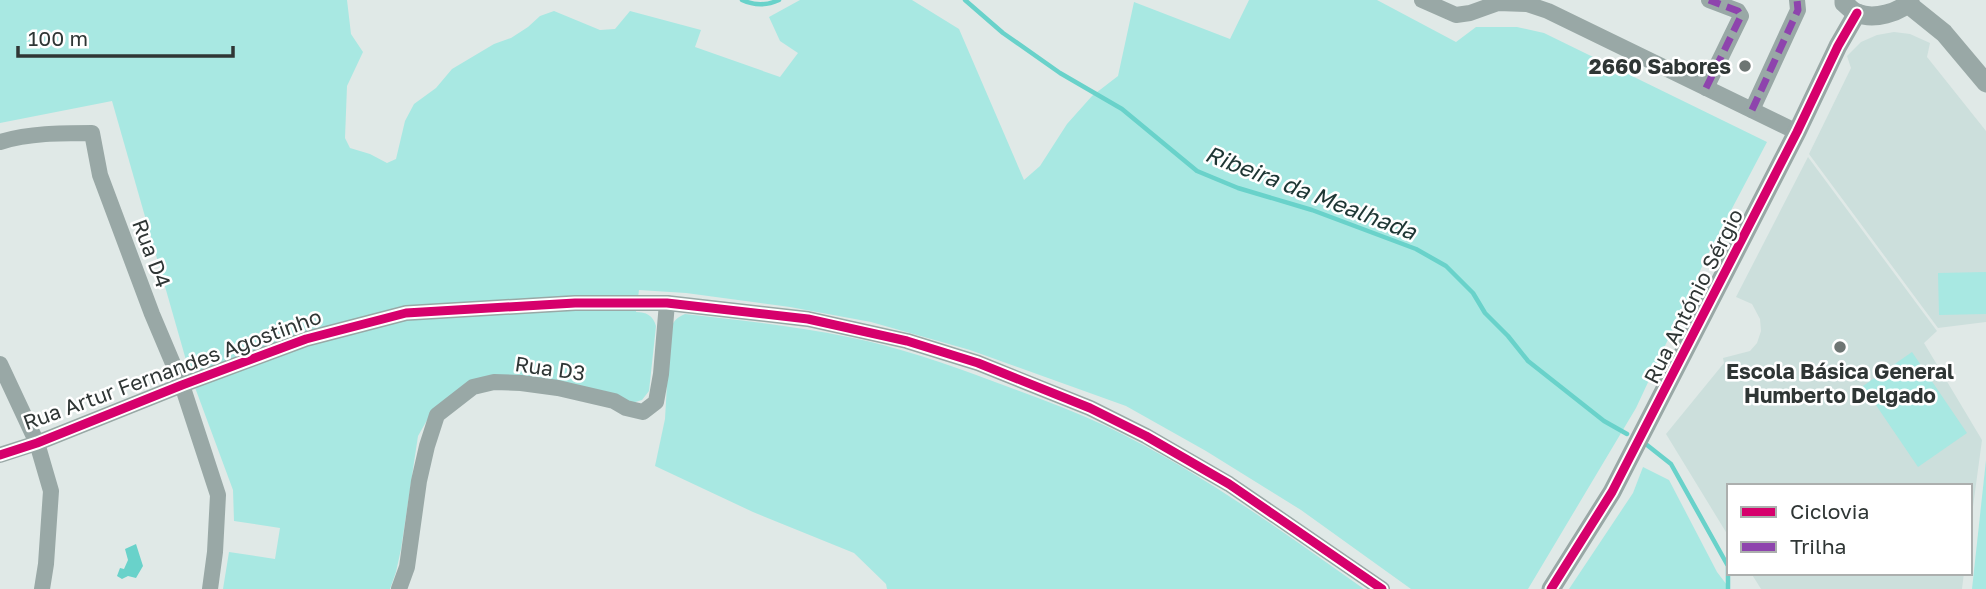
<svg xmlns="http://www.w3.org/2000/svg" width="1986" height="589" viewBox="0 0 1986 589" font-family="'Golos Text',sans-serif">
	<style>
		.built { fill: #ccdfdc }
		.green { fill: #a8e8e2 }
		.water { fill: #69d2ca }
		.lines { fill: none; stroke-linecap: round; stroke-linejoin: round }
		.stream { stroke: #69d2ca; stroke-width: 4.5 }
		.minor { stroke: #99a8a6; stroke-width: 16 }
		.tertiary { stroke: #99a8a6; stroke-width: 19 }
		.quiet { stroke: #8e44ad; stroke-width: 7; stroke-dasharray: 14 7; stroke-linecap: butt }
		.cycleway-casing { stroke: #fff; stroke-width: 13 }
		.cycleway { stroke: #d6006c; stroke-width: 9 }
		.poi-dot { fill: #6d7573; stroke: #fff; stroke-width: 2.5 }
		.labels { text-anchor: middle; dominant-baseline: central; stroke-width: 5; stroke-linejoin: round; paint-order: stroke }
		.poi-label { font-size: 21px; font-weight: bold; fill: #2f3635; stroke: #fff; text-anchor: end }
		.street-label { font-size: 21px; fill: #2f3635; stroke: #fff }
		.water-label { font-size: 23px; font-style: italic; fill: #1e3634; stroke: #fff }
	</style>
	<rect width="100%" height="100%" fill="#e0e9e7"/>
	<!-- built -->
	<g class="built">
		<polygon points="1894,32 1910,34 1930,43 1927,57 1986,131 1986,322 1938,328 1809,154 1851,68 1847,56 1861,42 1877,35"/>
		<polygon points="1808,157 1937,331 1924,343 1982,440 1970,529 1970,486 1729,486 1729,537 1666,434 1724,363 1723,358 1750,351 1757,343 1761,331 1760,319 1752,304 1736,297"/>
		<polygon points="1751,573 1964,573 1962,589 1761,589"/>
	</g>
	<!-- green -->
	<g class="green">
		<path d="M0 0H347L351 34 363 52 347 86 345 138 350 148 370 154 387 163 396 159 405 121 414 104 436 88 452 69 494 44 511 38 528 27 540 16 554 11 600 30 615 29 630 11 701 30 695 47 780 77 798 53 780 41 769 17 800 0H912L959 29 1024 180 1040 166 1067 124 1092 96 1118 76 1134 2 1230 39 1249 0H1377L1456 42 1476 27H1517L1544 33 1767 142 1707 256 1636 408 1528 589H1411L1301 510 1206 451 1126 406 970 350 871 322 790 307 686 293 639 290 636 312C646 312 653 315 656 326L649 391 642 400 632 403 511 377 430 415 418 436 401 549 396 572 390 589H223L229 552 275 559 280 528 234 521 233 490 190 374 112 101 0 123Z"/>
		<polygon points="1986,272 1986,314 1939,315 1938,273"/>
		<path d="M685 314C739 320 794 326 848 337 899 347 947 364 995 382 1033 396 1072 410 1108 427 1199 471 1282 531 1364 589H887L886 584 854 553 753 512 655 466 665 419 670 332C672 322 676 318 685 314Z"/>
		<polygon points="1912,352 1967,433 1918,467 1863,386"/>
		<polygon points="1986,460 1986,589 1972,589"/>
		<polygon points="1643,467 1669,480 1717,572 1730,589 1569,589 1633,493"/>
	</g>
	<!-- water -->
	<polygon class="water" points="136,544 143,566 136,578 128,576 122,579 117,576 120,568 124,569 128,560 125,549"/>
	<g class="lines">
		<!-- stream -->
		<g class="stream">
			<path d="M742 0C755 6 766 6 779 0"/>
			<polyline points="965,0 1003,33 1060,73 1122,109 1197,171 1238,188 1312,210 1416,249 1446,266 1473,293 1485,313 1508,336 1528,361 1604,421 1627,434"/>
			<polyline points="1647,445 1671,464 1728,566 1728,589"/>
		</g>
		<!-- minor -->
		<g class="minor">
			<polyline points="1422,0 1456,15 1470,13 1498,3 1527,4 1548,11 1797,132"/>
			<polyline points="1706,88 1741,16 1738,11 1709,0"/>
			<polyline points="1752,110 1798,10 1797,0"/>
			<path d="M0 142C29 133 61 133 92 133L100 175 152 314 182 385 218 495 215 552 210 589"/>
			<polyline points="0,364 37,443 51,491 46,564 42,589"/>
			<polyline points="0,455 37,443 182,385 306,339 406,313 575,303 667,303 808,319 907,341 978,363 1090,408 1146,436 1229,484 1382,589"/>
			<polyline points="399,589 407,567 419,481 427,446 437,415 473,387 494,382 521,383 558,388 614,401 626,408 643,412 656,402 661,374 667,303"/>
		</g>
		<!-- tertiary -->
		<g class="tertiary">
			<path d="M1844 0V3C1848 6 1853 12 1857 13 1873 20 1901 13 1910 0"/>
			<polyline points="1908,4 1944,33 1986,83"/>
			<polyline points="1551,589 1612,492 1797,132 1838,46 1857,13"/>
		</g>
		<!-- quiet -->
		<g class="quiet">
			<polyline points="1706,88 1741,16 1738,11 1709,0"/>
			<polyline points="1752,110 1798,10 1797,0"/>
		</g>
		<!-- cycleway casing -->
		<g class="cycleway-casing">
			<g id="cycleway">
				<polyline points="0,455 37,443 182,385 306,339 406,313 575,303 667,303 808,319 907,341 978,363 1090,408 1146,436 1229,484 1382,589"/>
				<polyline points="1551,589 1612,492 1797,132 1838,46 1857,13"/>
			</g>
		</g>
		<!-- cycleway -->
		<use href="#cycleway" class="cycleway"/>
	</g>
	<!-- markers -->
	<g class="poi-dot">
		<circle cx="1745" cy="66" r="7"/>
		<circle cx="1840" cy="347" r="7"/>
	</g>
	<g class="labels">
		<!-- poi labels -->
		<g class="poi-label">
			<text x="1731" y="66">2660 Sabores</text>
			<text x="1840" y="371" text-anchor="middle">Escola Básica General<tspan x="1840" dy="24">Humberto Delgado</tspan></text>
		</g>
		<!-- street labels -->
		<g class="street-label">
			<text transform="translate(152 253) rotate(69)">Rua D4</text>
			<text transform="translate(1693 296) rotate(-63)">Rua António Sérgio</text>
			<text transform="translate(550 368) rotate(8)">Rua D3</text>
			<text transform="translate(172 369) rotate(-20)">Rua Artur Fernandes Agostinho</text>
		</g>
		<!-- water labels -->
		<g class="water-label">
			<text transform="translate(1311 192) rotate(21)">Ribeira da Mealhada</text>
		</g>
	</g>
	<!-- legend -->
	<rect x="1727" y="484" width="245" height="91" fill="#ffffff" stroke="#acafae" stroke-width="2"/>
	<rect x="1741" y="507" width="35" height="10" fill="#d6006c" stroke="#acafae" stroke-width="2"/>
	<text x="1790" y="519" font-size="21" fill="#2f3635">Ciclovia</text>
	<rect x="1741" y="542" width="35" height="10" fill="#8e44ad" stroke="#acafae" stroke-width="2"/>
	<text x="1790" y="554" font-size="21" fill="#2f3635">Trilha</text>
	<!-- scale -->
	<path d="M18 46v10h215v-10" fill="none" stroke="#2f3635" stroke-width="3.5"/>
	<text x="28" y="46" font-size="21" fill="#2f3635" stroke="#ffffff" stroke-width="5" paint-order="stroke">100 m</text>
</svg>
